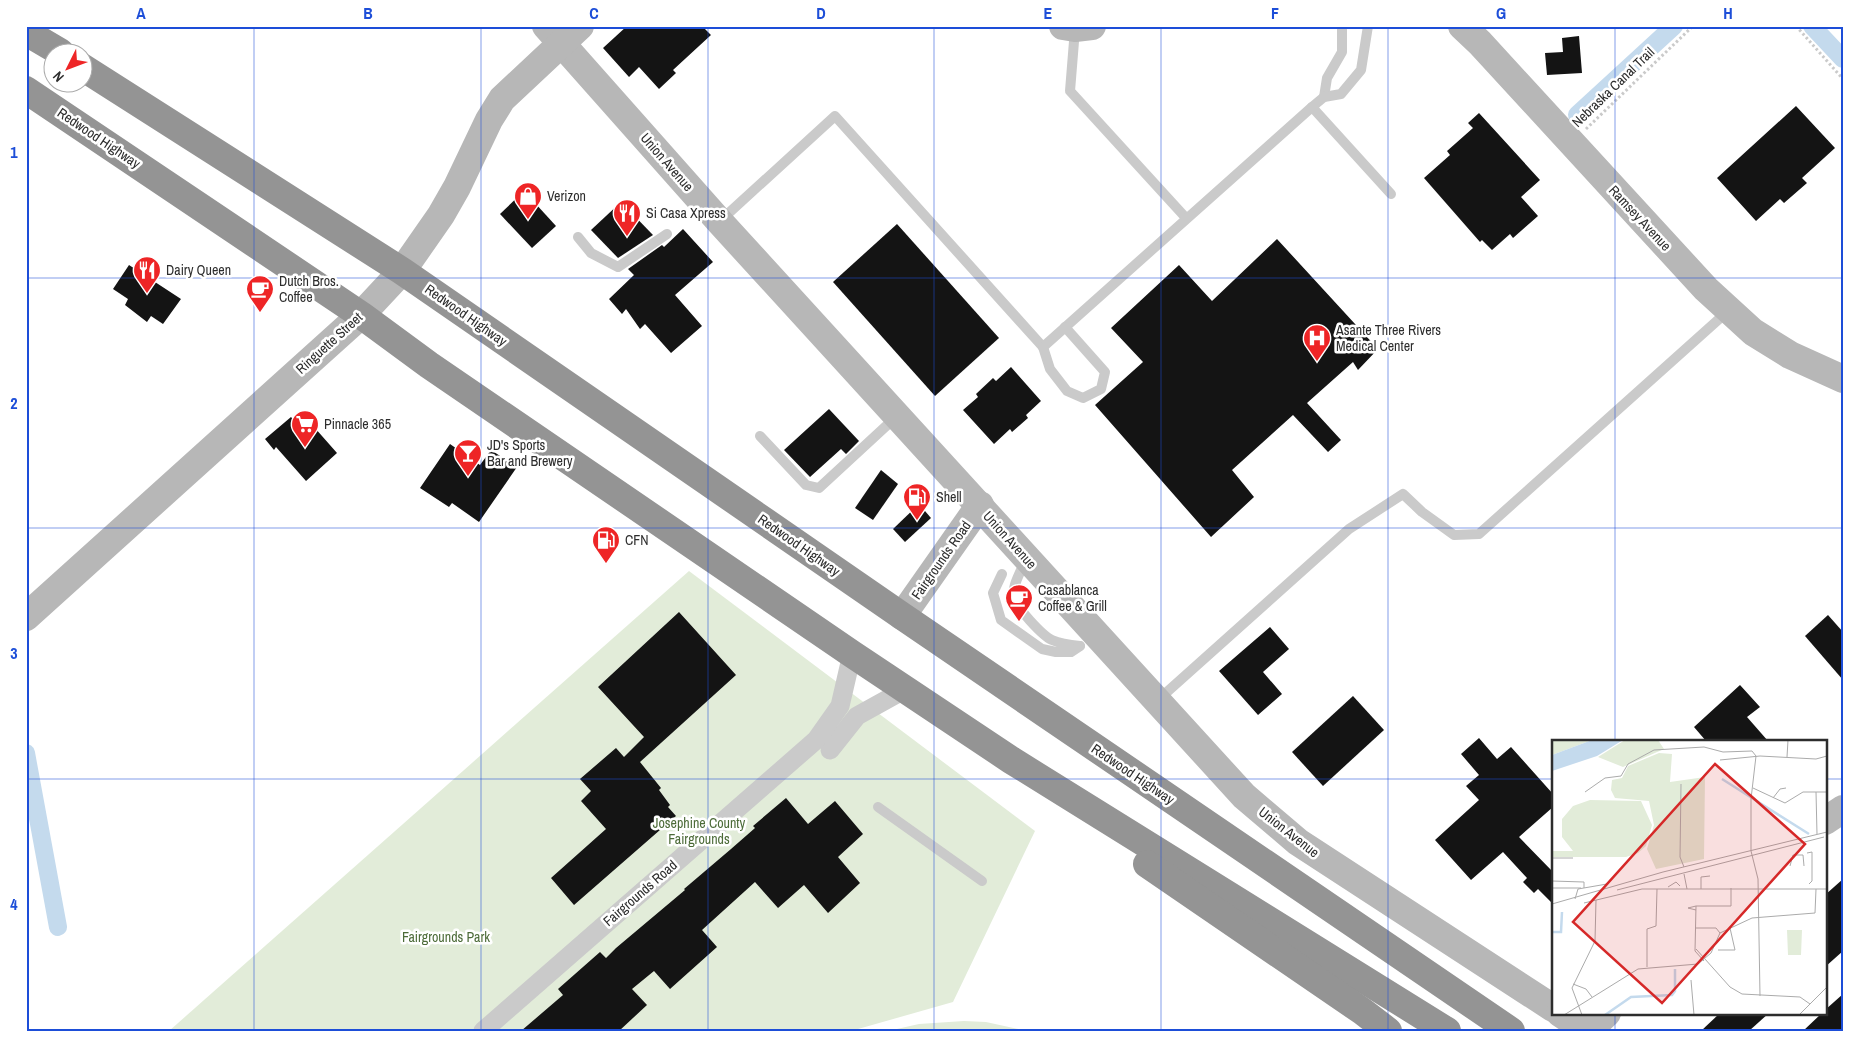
<svg xmlns="http://www.w3.org/2000/svg" width="1869" height="1057" viewBox="0 0 1869 1057" font-family="'Archivo Narrow',sans-serif">
	<style>
		.green { fill: #e2ecd9 }
		.lines { fill: none; stroke-linecap: round; stroke-linejoin: round }
		.canal { stroke: #c4daed; stroke-width: 18 }
		.building { fill: #141414 }
		.path { stroke: #cacaca; stroke-width: 3; stroke-dasharray: 2.5 2.5; stroke-linecap: butt }
		.lane { stroke: #cacaca; stroke-width: 10 }
		.street { stroke: #cacaca; stroke-width: 19 }
		.secondary { stroke: #b7b7b7; stroke-width: 28 }
		.highway { stroke: #949494; stroke-width: 28 }
		.grid { fill: none; stroke: #1d4ed8; stroke-width: 1; stroke-opacity: 0.55 }
		.labels { text-anchor: middle; dominant-baseline: central; stroke-width: 5; stroke-linejoin: round; paint-order: stroke }
		.street-label { font-size: 14px; fill: #2d2d2d; stroke: #fff }
		.poi-label { font-size: 14px; fill: #2d2d2d; stroke: #fff; text-anchor: start }
		.park-label { font-size: 14px; fill: #4c6b38; stroke: #fff }
		.inset-river { fill: none; stroke: #c4daed; stroke-width: 2.5 }
		.inset-road { fill: none; stroke: #ababab; stroke-width: 1 }
		.view { fill: #d62828; fill-opacity: 0.15; stroke: #d62828; stroke-width: 2.5 }
		.inset-edge { fill: none; stroke: #2d2d2d; stroke-width: 2.5 }
		.neatline { fill: none; stroke: #1d4ed8; stroke-width: 2 }
		.grid-label { font-size: 16px; text-anchor: middle; font-weight: bold; fill: #1d4ed8 }
	</style>
	<rect width="100%" height="100%" fill="#fff"/>
	<!-- green -->
	<g class="green">
		<polygon points="689,571 1035,831 953,1002 851,1031 169,1031"/>
		<polygon points="964,1021 986,1022 1027,1031 888,1031 919,1024"/>
	</g>
	<g class="lines">
		<!-- canal -->
		<g class="canal">
			<polyline points="1812,26 1843,59"/>
			<polyline points="1577,115 1674,26"/>
			<polyline points="26,753 58,927"/>
		</g>
	</g>
	<!-- building -->
	<g class="building">
		<polygon points="627,26 702,26 711,35 673,70 676,73 659,89 639,67 629,77 603,48"/>
		<polygon points="1579,36 1582,73 1547,75 1545,53 1563,52 1562,38"/>
		<polygon points="1796,106 1835,148 1802,178 1807,183 1784,203 1780,199 1756,221 1717,178"/>
		<polygon points="1479,113 1540,180 1521,197 1538,216 1513,238 1510,234 1492,250 1482,240 1480,242 1424,178 1450,155 1447,151 1473,128 1468,123"/>
		<polygon points="524,191 556,226 532,248 500,214"/>
		<polygon points="621,202 653,235 618,258 591,230"/>
		<polygon points="897,224 999,338 935,396 833,282"/>
		<polygon points="683,229 713,262 675,295 702,326 671,353 645,324 640,329 626,309 622,314 609,299 634,275 628,269 662,245 664,247"/>
		<polygon points="1277,239 1378,349 1358,370 1353,362 1307,403 1341,440 1328,452 1293,415 1232,470 1254,497 1211,537 1095,405 1143,362 1111,328 1179,265 1212,301"/>
		<polygon points="129,265 181,299 163,324 151,316 147,322 125,305 128,299 113,289"/>
		<polygon points="1011,367 1041,401 1026,415 1028,418 1012,432 1010,429 994,444 963,410 978,397 976,394 993,378 996,381"/>
		<polygon points="829,409 859,441 846,454 841,449 810,477 784,450"/>
		<polygon points="291,417 299,426 307,419 337,453 306,481 276,447 274,450 265,439"/>
		<polygon points="450,444 480,465 491,450 517,467 479,522 452,503 449,507 420,488"/>
		<polygon points="881,470 898,484 873,520 855,508"/>
		<polygon points="919,504 931,518 905,542 893,529"/>
		<polygon points="679,612 736,675 640,762 661,788 659,790 670,805 668,807 676,816 574,905 551,878 606,829 581,801 591,791 580,779 616,748 624,757 644,737 598,687"/>
		<polygon points="1828,615 1843,632 1843,680 1805,636"/>
		<polygon points="1270,627 1289,649 1263,672 1282,694 1258,715 1219,671"/>
		<polygon points="1740,685 1760,707 1747,717 1768,741 1706,741 1694,727"/>
		<polygon points="1353,696 1384,730 1323,786 1292,752"/>
		<polygon points="1479,738 1497,759 1511,747 1553,794 1553,807 1519,837 1553,872 1553,904 1538,889 1534,893 1523,882 1527,878 1503,852 1471,880 1435,840 1479,800 1466,786 1479,775 1461,754"/>
		<polygon points="786,798 808,824 835,801 863,834 838,857 860,883 828,913 804,885 778,908 755,882 702,930 717,947 670,989 654,971 632,989 647,1005 619,1031 521,1031 563,995 558,989 600,952 606,958 616,948 685,890 684,889 731,849 755,828 753,826"/>
		<polygon points="1843,879 1843,951 1825,967 1825,895"/>
		<polygon points="1843,994 1843,1031 1803,1031 1822,1013 1825,1013 1825,1010"/>
		<polygon points="1720,1013 1769,1013 1749,1031 1701,1031"/>
	</g>
	<g class="lines">
		<!-- path -->
		<g class="path">
			<polyline points="1796,26 1843,79"/>
			<polyline points="1586,129 1693,26"/>
		</g>
		<!-- lane -->
		<g class="lane">
			<polyline points="1075,29 1070,91 1186,218"/>
			<polyline points="1324,97 1327,78 1342,52 1342,26"/>
			<polyline points="1312,107 1391,194"/>
			<polyline points="720,221 835,116 1043,347 1312,107 1324,97 1341,94 1361,70 1368,26"/>
			<polyline points="578,237 591,253 618,267 667,234"/>
			<polyline points="1043,347 1050,369 1067,391 1083,398 1101,389 1105,372 1065,327"/>
			<polyline points="760,436 806,485 819,488 897,416"/>
			<path d="M1021 570C1018 577 1012 588 1014 596 1015 607 1043 636 1052 640 1061 644 1070 645 1080 646"/>
			<polyline points="1002,574 993,593 1001,620 1042,649 1056,652 1071,652 1080,646"/>
			<polyline points="1158,700 1349,529 1403,494 1422,512 1454,535 1479,534 1728,311"/>
			<polyline points="878,807 982,881"/>
		</g>
		<!-- street -->
		<g class="street">
			<polyline points="830,750 857,716 904,690"/>
			<polyline points="483,1031 816,740 840,706 852,654"/>
		</g>
		<!-- secondary -->
		<g class="secondary">
			<polyline points="546,26 719,221 1244,796 1298,842 1553,1008"/>
			<polyline points="1063,26 1075,28 1092,26"/>
			<polyline points="1462,26 1480,43 1706,289 1753,332 1790,355 1843,379"/>
			<polyline points="902,616 980,505"/>
			<polyline points="26,617 361,315 402,271 441,215 457,187 489,120 502,99 580,26"/>
			<polyline points="1825,821 1843,809"/>
			<polyline points="1560,1013 1587,1031"/>
			<polyline points="1588,1031 1607,1013"/>
		</g>
		<!-- highway -->
		<g class="highway">
			<polyline points="26,32 60,52"/>
			<polyline points="82,67 402,271 902,616 1511,1031"/>
			<polyline points="26,90 361,315 429,365 852,654 1011,760 1447,1031"/>
			<polyline points="1147,864 1362,1011 1388,1031"/>
		</g>
	</g>
	<!-- grid -->
	<path class="grid" d="M254 26V1031M481 26V1031M708 26V1031M934 26V1031M1161 26V1031M1388 26V1031M1615 26V741M26 278H1843M26 528H1843M26 779H1553M1825 779H1843M1615 1013V1031"/>
	<!-- icons -->
	<defs>
		<g id="shop-pin" transform="scale(1.4375)"><path d="M0 17L-7.5 6A9.5 9.5 0 1 1 7.5 6Z" fill="#ee2526" stroke="#fff"/><path d="M-5-2.5h2.3a2.7 3.5 0 0 1 5.4 0H5L5.5 6h-11ZM-1.5-2.5h3a1.5 2.3 0 0 0-3 0Z" fill="#fff"/></g>
		<g id="restaurant-pin" transform="scale(1.4375)"><path d="M0 17L-7.5 6A9.5 9.5 0 1 1 7.5 6Z" fill="#ee2526" stroke="#fff"/><path d="M-5-6h1v4h1v-4h1v4h1v-4h1v5L-1.5 .5V6h-2V.5L-5-1ZM5-6V6H3V1.5H1.5Q1.5-4 5-6Z" fill="#fff"/></g>
		<g id="cafe-pin" transform="scale(1.4375)"><path d="M0 17L-7.5 6A9.5 9.5 0 1 1 7.5 6Z" fill="#ee2526" stroke="#fff"/><path d="M-5.5-4.5H6V0H3Q3 3.5 0 3.5H-2.5Q-5.5 3.5-5.5 0ZM3-3.2v2h1.7v-2ZM-6 4.5H4V6H-6Z" fill="#fff"/></g>
		<g id="hospital-pin" transform="scale(1.4375)"><path d="M0 17L-7.5 6A9.5 9.5 0 1 1 7.5 6Z" fill="#ee2526" stroke="#fff"/><path d="M-5-5h3v3.5h4V-5h3V5h-3V1.5h-4V5h-3Z" fill="#fff"/></g>
		<g id="supermarket-pin" transform="scale(1.4375)"><path d="M0 17L-7.5 6A9.5 9.5 0 1 1 7.5 6Z" fill="#ee2526" stroke="#fff"/><path d="M-6-5.5h2.5l.6 2H6L4.5 2H-2.5L-4.4-4H-6ZM-1.5 3.2a1.3 1.3 0 1 0 .1 0ZM3 3.2a1.3 1.3 0 1 0 .1 0Z" fill="#fff"/></g>
		<g id="bar-pin" transform="scale(1.4375)"><path d="M0 17L-7.5 6A9.5 9.5 0 1 1 7.5 6Z" fill="#ee2526" stroke="#fff"/><path d="M-6-5H6L.8 .8V4.5H3.5V6h-7V4.5H-.8V.8Z" fill="#fff"/></g>
		<g id="fuel-pin" transform="scale(1.4375)"><path d="M0 17L-7.5 6A9.5 9.5 0 1 1 7.5 6Z" fill="#ee2526" stroke="#fff"/><path d="M-5.5-6h7V0h2V4h1.3V-2.5L3-4.5l.8-.8L6-3V5H2.5V1h-1V6h-7ZM-4.2-4.7v3.2H.2V-4.7Z" fill="#fff"/></g>
	</defs>
	<g fill-rule="evenodd">
		<use href="#shop-pin" x="528" y="196"/>
		<use href="#restaurant-pin" x="627" y="213"/>
		<use href="#restaurant-pin" x="147" y="270"/>
		<use href="#cafe-pin" x="260" y="289"/>
		<use href="#hospital-pin" x="1317" y="338"/>
		<use href="#supermarket-pin" x="305" y="424"/>
		<use href="#bar-pin" x="468" y="453"/>
		<use href="#fuel-pin" x="917" y="497"/>
		<use href="#fuel-pin" x="606" y="540"/>
		<use href="#cafe-pin" x="1019" y="598"/>
	</g>
	<g class="labels">
		<!-- street labels -->
		<g class="street-label">
			<text transform="translate(1613 87) rotate(-44)">Nebraska Canal Trail</text>
			<text transform="translate(99 138) rotate(34)">Redwood Highway</text>
			<text transform="translate(667 162) rotate(49)">Union Avenue</text>
			<text transform="translate(1640 218) rotate(47)">Ramsey Avenue</text>
			<text transform="translate(466 315) rotate(35)">Redwood Highway</text>
			<text transform="translate(329 343) rotate(-42)">Ringuette Street</text>
			<text transform="translate(1010 540) rotate(48)">Union Avenue</text>
			<text transform="translate(799 545) rotate(35)">Redwood Highway</text>
			<text transform="translate(941 560) rotate(-55)">Fairgrounds Road</text>
			<text transform="translate(1133 774) rotate(34)">Redwood Highway</text>
			<text transform="translate(1289 832) rotate(38)">Union Avenue</text>
			<text transform="translate(640 893) rotate(-41)">Fairgrounds Road</text>
		</g>
		<!-- poi labels -->
		<g class="poi-label">
			<text x="547" y="196">Verizon</text>
			<text x="646" y="213">Si Casa Xpress</text>
			<text x="166" y="270">Dairy Queen</text>
			<text x="279" y="281">Dutch Bros.<tspan x="279" dy="16">Coffee</tspan></text>
			<text x="1336" y="330">Asante Three Rivers<tspan x="1336" dy="16">Medical Center</tspan></text>
			<text x="324" y="424">Pinnacle 365</text>
			<text x="487" y="445">JD's Sports<tspan x="487" dy="16">Bar and Brewery</tspan></text>
			<text x="936" y="497">Shell</text>
			<text x="625" y="540">CFN</text>
			<text x="1038" y="590">Casablanca<tspan x="1038" dy="16">Coffee &amp; Grill</tspan></text>
		</g>
		<!-- park labels -->
		<g class="park-label">
			<text x="699" y="823">Josephine County<tspan x="699" dy="16">Fairgrounds</tspan></text>
			<text x="446" y="937">Fairgrounds Park</text>
		</g>
	</g>
	<!-- overview -->
	<g transform="translate(1552 740)">
		<rect width="275" height="275" fill="#fff"/>
		<path d="M0 0H40L0 15ZM73 0H106L112 9 71 27 46 17ZM107 13 120 14 118 42 153 37 152 119 104 129 95 109 102 85 97 61 63 58 59 50 60 40 70 38 76 26ZM38 60 89 61 100 85 94 106 86 113 74 117H0V111H21L10 97V79L21 66ZM235 190H250L249 215H236Z" fill="#e2ecd9"/>
		<path d="M40 0H71L45 16 0 31V15Z" fill="#c4daed"/>
		<path class="inset-river" d="M170 39 257 94M0 192H9L10 172M53 275 79 257 120 255 123 251V229"/>
		<path class="inset-road" d="M204 16 199 59V111L206 139 208 256M235 17 236 0M168 20 208 16 264 19 275 16M129 44 128 117 132 127M201 48 233 63 251 52H275M33 52 53 38 69 36 76 24 102 10 152 7 171 12 200 11 204 16M264 52 265 94M221 58 228 49 234 48M255 113 260 112V141L257 144M0 118H21M238 126 241 115H251L252 126M132 134 135 149M0 141 32 142V148M116 147 124 142 128 146M0 148H29M149 149V137L158 136M65 150 272 97M23 159 26 149 55 144M32 163 90 149H275M0 164 111 132 275 92M144 166 136 168 144 170M144 188H164L168 193M144 209 178 247 190 254 248 257 258 264M166 210H183L178 188M152 221 143 211 144 166H179V148M95 227V189L104 186 105 149M139 240 142 275M21 244 34 249 40 257M12 275 86 229 146 224 159 213 168 193 200 178 263 173 264 149M30 275 20 248 43 201 44 160M247 275 275 247"/>
		<path class="view" d="M163 24 253 104 110 263 21 182Z"/>
		<rect width="275" height="275" class="inset-edge"/>
	</g>
	<!-- border -->
	<rect width="1869" height="1057" fill="none" stroke="#ffffff" stroke-width="55"/>
	<!-- north arrow -->
	<g transform="translate(68 68) rotate(228)"><circle r="24" fill="#ffffff" stroke="#ababab"/>
	<path d="M0-4L9 19L0 12L-9 19Z" fill="#ee2526"/>
	<text y="-8" font-size="14" font-weight="bold" text-anchor="middle" fill="#2d2d2d">N</text>
	</g>
	<rect x="28" y="28" width="1814" height="1002" class="neatline"/>
	<g class="grid-label">
		<text x="141" y="19">A</text>
		<text x="368" y="19">B</text>
		<text x="594" y="19">C</text>
		<text x="821" y="19">D</text>
		<text x="1048" y="19">E</text>
		<text x="1275" y="19">F</text>
		<text x="1501" y="19">G</text>
		<text x="1728" y="19">H</text>
		<text x="14" y="158">1</text>
		<text x="14" y="409">2</text>
		<text x="14" y="659">3</text>
		<text x="14" y="910">4</text>
	</g>
</svg>
